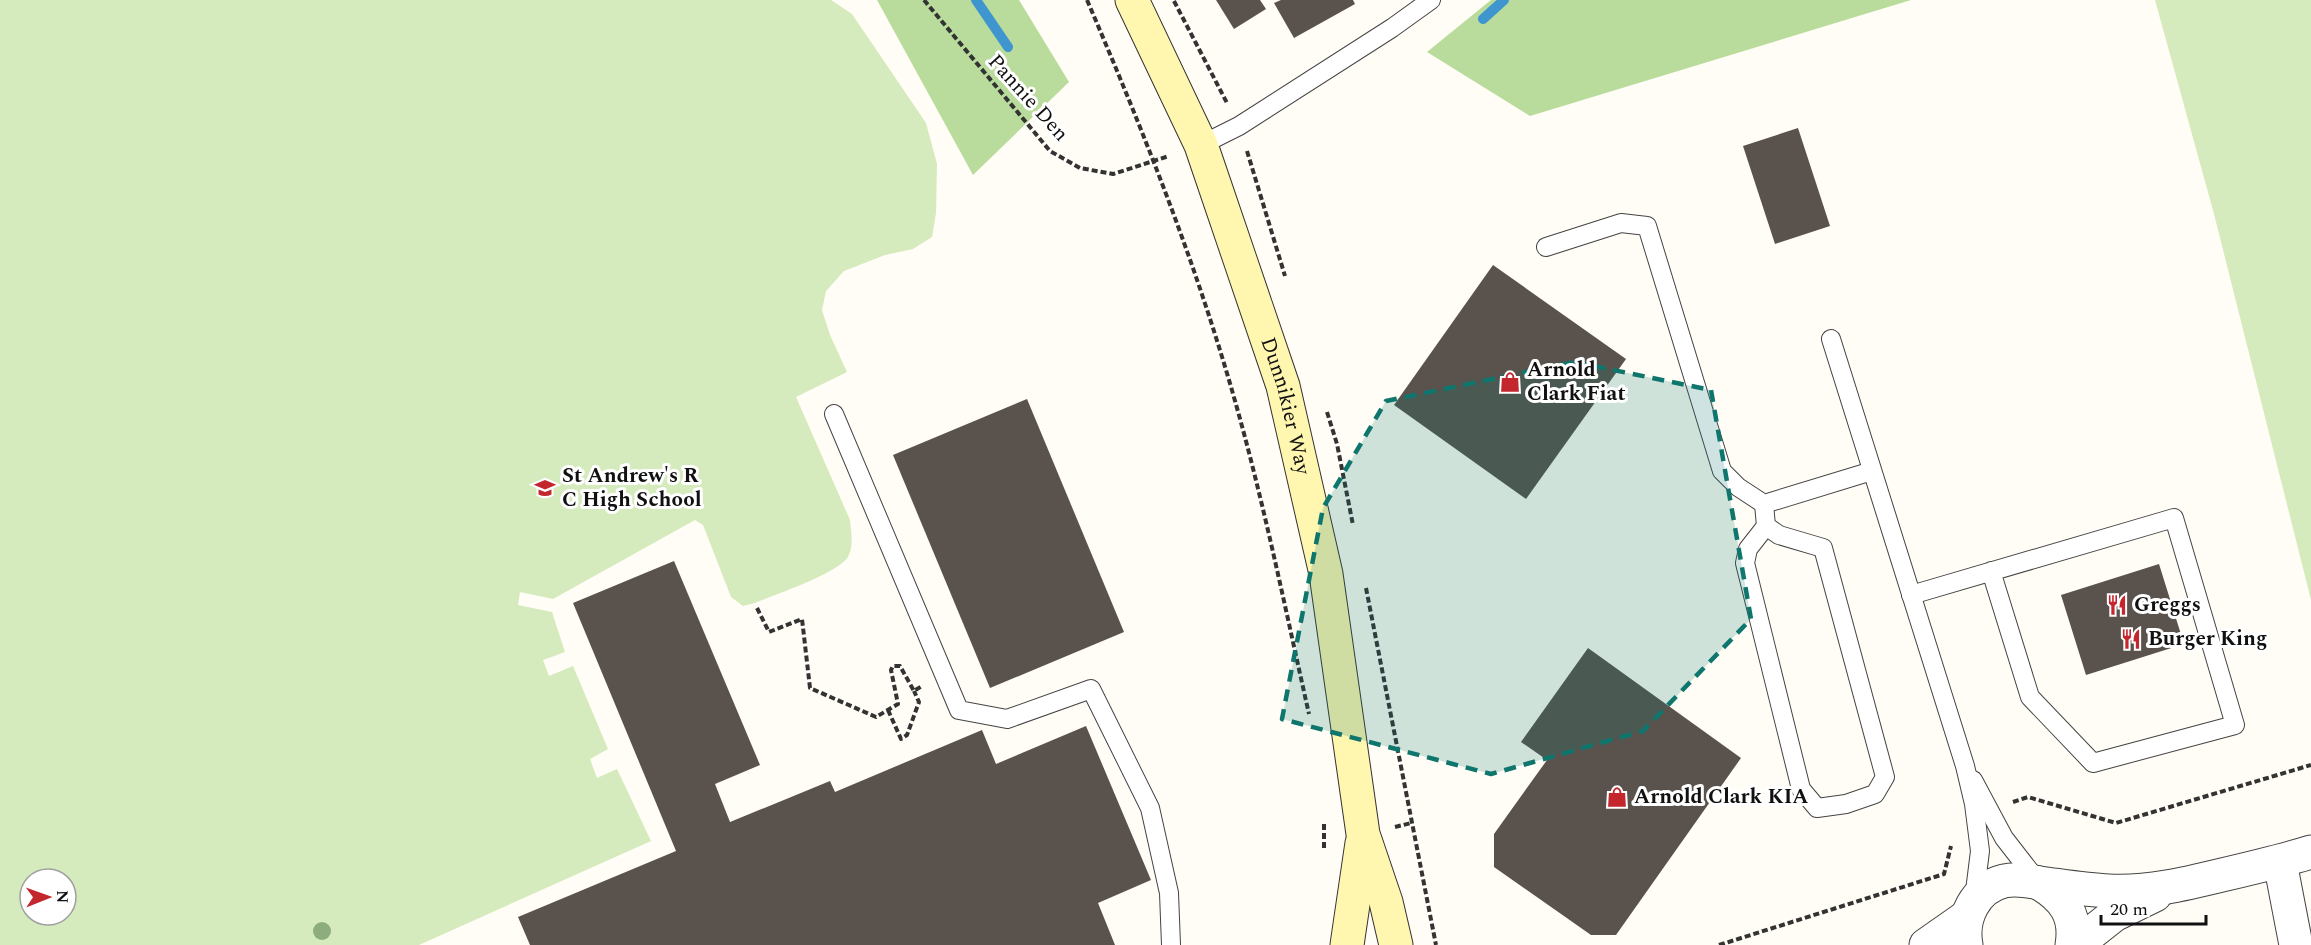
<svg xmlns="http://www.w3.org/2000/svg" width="2311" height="945" viewBox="0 0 2311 945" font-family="Spectral,serif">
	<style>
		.green { fill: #d5ebbd; fill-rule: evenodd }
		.forest { fill: #b9dc9c }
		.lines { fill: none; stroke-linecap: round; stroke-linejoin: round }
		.stream { stroke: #3f96cf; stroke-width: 10 }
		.building { fill: #5a524d }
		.lane-casing { stroke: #444; stroke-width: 20 }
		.street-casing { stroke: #444; stroke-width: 35 }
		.secondary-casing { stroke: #333; stroke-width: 35 }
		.path { stroke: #333; stroke-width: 4; stroke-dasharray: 6 3; stroke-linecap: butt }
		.lane { stroke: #fff; stroke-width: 18 }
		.street { stroke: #fff; stroke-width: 33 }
		.secondary { stroke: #fff6b0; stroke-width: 33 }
		.tree { fill: #8dad7f }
		.marked { fill: #0f766e; fill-opacity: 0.2; stroke: #0f766e; stroke-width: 4.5; stroke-dasharray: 12 8; stroke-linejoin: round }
		.labels { text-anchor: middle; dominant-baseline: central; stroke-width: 6; stroke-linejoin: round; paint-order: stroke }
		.street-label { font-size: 21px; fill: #111; stroke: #fff }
		.poi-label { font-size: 21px; font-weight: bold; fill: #111; stroke: #fff; text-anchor: start }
	</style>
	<rect width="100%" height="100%" fill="#fffdf5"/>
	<!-- green -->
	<g class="green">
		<path d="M0 0H831L852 14 926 123 937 164 936 213 932 237 913 249 885 255 844 271 826 291 822 310 830 335 847 372 796 397 850 520C851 532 854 546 848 557 837 574 776 594 755 603L743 606 731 597 703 525 695 520 553 599 520 592 518 605 552 612 565 652 543 660 549 676 573 666 608 749 590 759 597 778 617 769 651 841 419 945H0ZM30 879H66V915H30Z"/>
		<polygon points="2155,0 2311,0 2311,600 2214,214"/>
	</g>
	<!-- forest -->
	<g class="forest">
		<polygon points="877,0 1019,0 1069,82 973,175"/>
		<polygon points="1491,0 1911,0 1530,116 1427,52"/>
	</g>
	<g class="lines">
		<!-- stream -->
		<g class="stream">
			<polyline points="976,0 1008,47"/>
			<polyline points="1483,19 1504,0"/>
		</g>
	</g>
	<!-- building -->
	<g class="building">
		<polygon points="1216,0 1260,0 1266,9 1234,29"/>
		<polygon points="1281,0 1353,0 1355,4 1294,38 1274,3"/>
		<polygon points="1798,128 1830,226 1775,244 1743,146"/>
		<polygon points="1493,265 1626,359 1526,499 1394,405"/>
		<polygon points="1027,399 1124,632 990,688 893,455"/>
		<polygon points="674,561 760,765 715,784 730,822 830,781 835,792 982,730 996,764 1086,726 1151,880 1098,903 1115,945 530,945 518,917 676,851 573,603"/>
		<polygon points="2159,564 2184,644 2086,675 2061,595"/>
		<polygon points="1588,648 1741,758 1616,935 1591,935 1494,867 1494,834 1547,760 1521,742"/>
	</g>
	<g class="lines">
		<!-- lane casing -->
		<g class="lane-casing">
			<g id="lane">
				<polyline points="1201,145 1239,126 1392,28 1431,0"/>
				<polyline points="1546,247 1621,223 1647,226 1722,471 1738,487 1764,504 1872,471"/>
				<polyline points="1831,339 1965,766 1974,804 1980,851 1974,899"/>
				<polyline points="834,414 959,710 1007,719 1091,689 1150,808 1169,893 1171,945"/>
				<polyline points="1764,504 1766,526 1779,535 1823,548 1885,777 1875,794 1846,804 1817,808 1801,789 1745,563 1748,549 1766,526"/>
				<polyline points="1911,595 2174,518 2235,725 2093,763 2030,697 1991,571"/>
				<polyline points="1973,780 2004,838 2039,883"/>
			</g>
		</g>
		<!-- street casing -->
		<g class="street-casing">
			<g id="street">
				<polyline points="2280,862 2296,945"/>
				<path d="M2039 883C2064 898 2077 915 2072 945"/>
				<polyline points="1926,945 1966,917"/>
				<path d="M1966 945C1961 918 1975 888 2004 881 2017 878 2028 881 2040 883 2063 886 2086 890 2109 891 2148 893 2185 884 2222 875 2252 868 2282 861 2311 852"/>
				<polyline points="2076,945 2114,915 2155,895"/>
			</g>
		</g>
		<!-- secondary casing -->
		<g class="secondary-casing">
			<g id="secondary">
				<path id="s1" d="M1132 0 1201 145 1283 386 1326 574 1363 834 1386 902 1396 945"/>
				<polyline points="1347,945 1362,843"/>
			</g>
		</g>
		<!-- path -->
		<g class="path">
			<polyline points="924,0 1050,151 1080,168 1113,174 1169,156"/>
			<path d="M1087 0C1139 121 1188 243 1226 370 1260 483 1283 599 1309 714"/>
			<polyline points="1174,1 1227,103"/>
			<polyline points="1247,151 1285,276"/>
			<polyline points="1327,412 1337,444 1353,525"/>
			<polyline points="1366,588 1436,945"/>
			<polyline points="757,608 769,632 802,619 810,688 876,717 898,704 891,670 893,666 900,666 914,691 922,686"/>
			<polyline points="888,710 901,739 907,735 919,702 914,691"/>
			<polyline points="2013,802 2028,797 2116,823 2311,765"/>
			<polyline points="1395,827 1411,823"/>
			<polyline points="1324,848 1324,822"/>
			<polyline points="1719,945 1944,874 1951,846"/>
		</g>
		<!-- lane -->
		<use href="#lane" class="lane"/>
		<!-- street -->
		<use href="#street" class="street"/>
		<!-- secondary -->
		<use href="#secondary" class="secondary"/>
	</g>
	<!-- trees -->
	<circle class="tree" cx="322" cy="931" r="9"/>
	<!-- marked area -->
	<path class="marked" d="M1574 362 1711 390 1751 619 1643 731 1491 774 1282 719 1323 508 1386 401Z"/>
	<!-- icons -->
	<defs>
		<g id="shop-bare" transform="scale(1.62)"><path d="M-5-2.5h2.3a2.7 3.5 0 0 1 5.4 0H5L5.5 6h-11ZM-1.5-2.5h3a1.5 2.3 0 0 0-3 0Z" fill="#c4262e" stroke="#fff" stroke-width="2.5" paint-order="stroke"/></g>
		<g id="school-bare" transform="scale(1.62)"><path d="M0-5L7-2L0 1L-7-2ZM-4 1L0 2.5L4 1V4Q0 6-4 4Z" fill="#c4262e" stroke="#fff" stroke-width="2.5" paint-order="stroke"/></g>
		<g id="restaurant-bare" transform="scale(1.62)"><path d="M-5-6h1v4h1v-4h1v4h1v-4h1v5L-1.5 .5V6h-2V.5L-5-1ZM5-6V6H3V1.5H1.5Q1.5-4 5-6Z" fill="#c4262e" stroke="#fff" stroke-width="2.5" paint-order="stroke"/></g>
	</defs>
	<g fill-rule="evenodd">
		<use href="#shop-bare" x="1510" y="382"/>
		<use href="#school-bare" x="545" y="488"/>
		<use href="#restaurant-bare" x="2117" y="605"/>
		<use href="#restaurant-bare" x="2131" y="639"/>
		<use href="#shop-bare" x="1617" y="797"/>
	</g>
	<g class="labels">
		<!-- street labels -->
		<g class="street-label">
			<text transform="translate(1028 98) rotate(48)">Pannie Den</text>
			<text stroke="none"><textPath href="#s1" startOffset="435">Dunnikier Way</textPath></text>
		</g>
		<!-- poi labels -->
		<g class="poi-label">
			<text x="1527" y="370">Arnold<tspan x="1527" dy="24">Clark Fiat</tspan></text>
			<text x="562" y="476">St Andrew's R<tspan x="562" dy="24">C High School</tspan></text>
			<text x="2134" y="605">Greggs</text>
			<text x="2148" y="639">Burger King</text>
			<text x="1634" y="797">Arnold Clark KIA</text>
		</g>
	</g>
	<!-- north arrow -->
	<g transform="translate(48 897) rotate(89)"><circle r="28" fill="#ffffff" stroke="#a0a0a0" stroke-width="1.5"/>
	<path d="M0-4.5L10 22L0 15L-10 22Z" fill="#c4262e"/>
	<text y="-9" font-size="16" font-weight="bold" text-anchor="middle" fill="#111111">N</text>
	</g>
	<!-- scale -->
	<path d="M2101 915v9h105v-9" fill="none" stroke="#111111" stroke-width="3"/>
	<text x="2110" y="915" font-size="18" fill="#111111" stroke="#ffffff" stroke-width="4.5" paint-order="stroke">20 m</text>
</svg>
